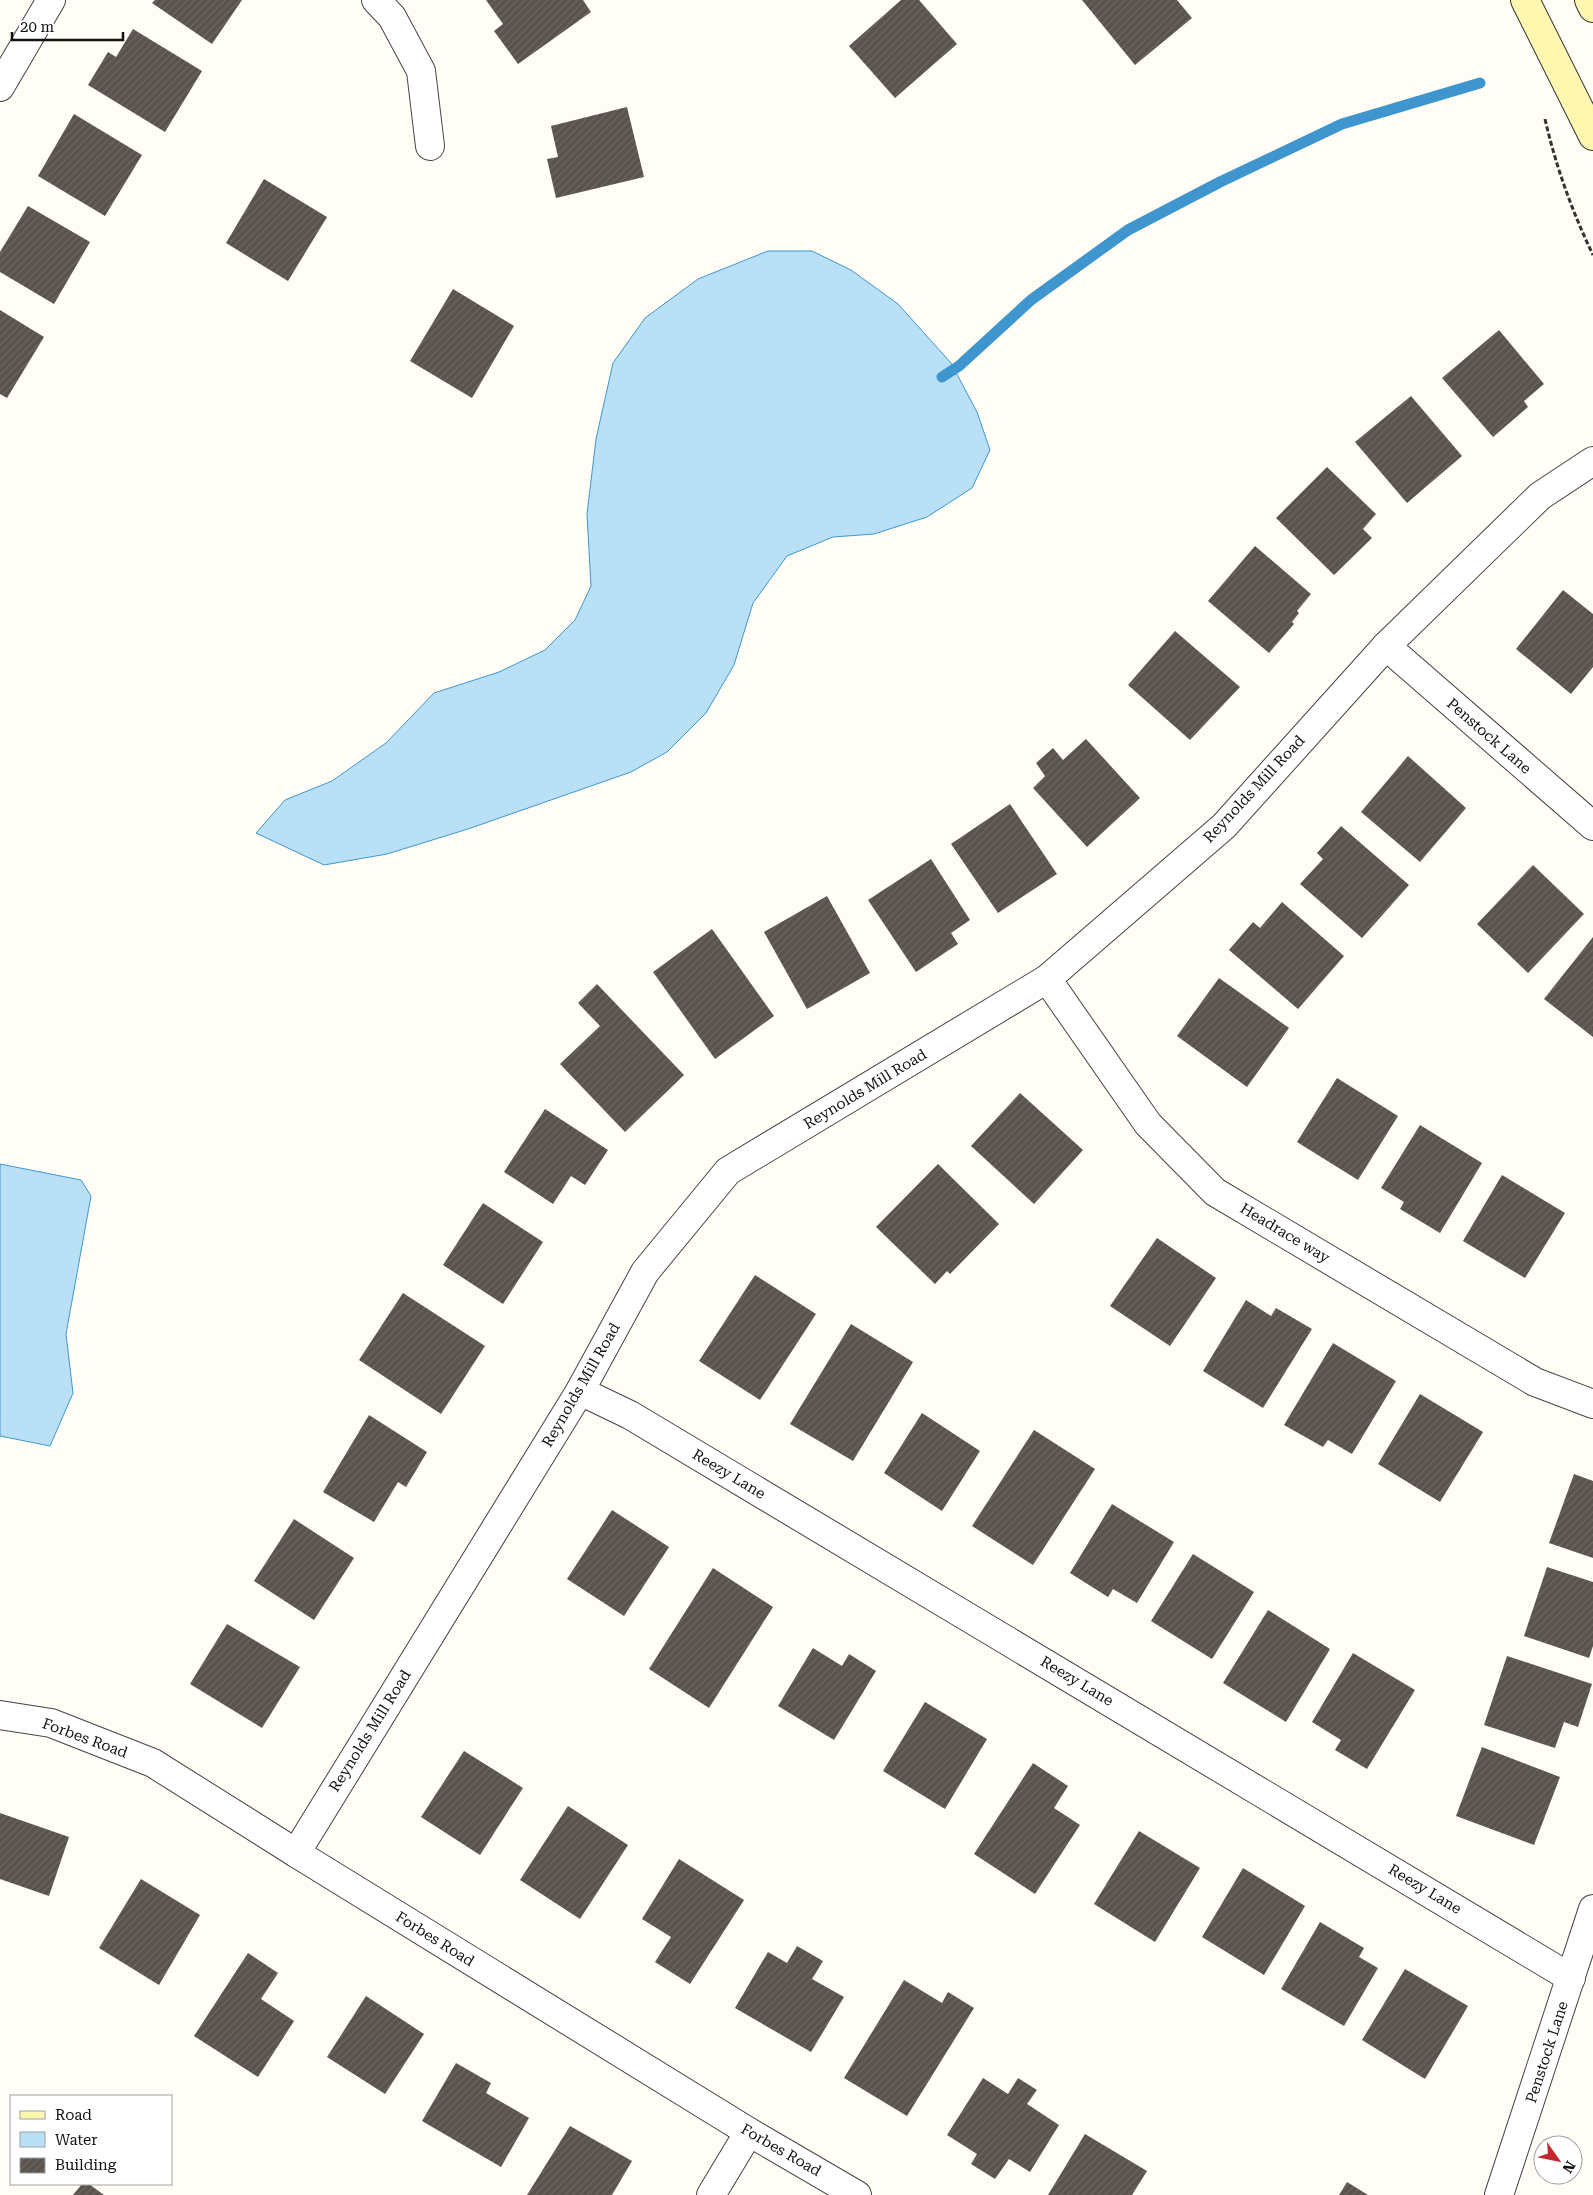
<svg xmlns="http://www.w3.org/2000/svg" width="1593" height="2195" viewBox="0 0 1593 2195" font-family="'Roboto Serif',serif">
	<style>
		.water { fill: #b9e0f7; stroke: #3f96cf }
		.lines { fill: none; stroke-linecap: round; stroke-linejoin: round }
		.stream { stroke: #3f96cf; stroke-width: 11 }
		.building { fill: url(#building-hatch) }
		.minor-casing { stroke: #444; stroke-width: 30 }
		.tertiary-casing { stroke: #444; stroke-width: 30 }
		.secondary-casing { stroke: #333; stroke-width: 30 }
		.path { stroke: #333; stroke-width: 3; stroke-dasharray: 5 2.5; stroke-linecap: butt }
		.minor { stroke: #fff; stroke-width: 28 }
		.tertiary { stroke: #fff; stroke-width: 28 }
		.secondary { stroke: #fff6b0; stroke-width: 28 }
		.labels { text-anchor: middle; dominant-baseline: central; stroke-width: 5; stroke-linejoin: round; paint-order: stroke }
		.street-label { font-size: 15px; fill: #111; stroke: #fff }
	</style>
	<defs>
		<pattern id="building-hatch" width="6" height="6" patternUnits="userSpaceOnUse" patternTransform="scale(1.25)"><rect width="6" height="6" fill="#5a524d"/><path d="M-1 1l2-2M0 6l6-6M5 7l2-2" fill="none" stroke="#6d6662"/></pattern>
	</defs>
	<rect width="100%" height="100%" fill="#fffdf5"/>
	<!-- water -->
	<g class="water">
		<polygon points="768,251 812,251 851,270 898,304 951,363 977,412 990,450 972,488 927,517 874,534 833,537 787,556 753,603 734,665 706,713 667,752 631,772 468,829 387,854 324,865 256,833 285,800 332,781 386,743 434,693 499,672 545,650 575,620 591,586 587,514 596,439 613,363 645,318 698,279"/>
		<polygon points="0,1164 81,1180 91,1196 66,1334 73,1393 50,1446 0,1436"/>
	</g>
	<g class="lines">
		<!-- stream -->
		<polyline class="stream" points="942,377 959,366 1031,300 1128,230 1220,182 1342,124 1480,83"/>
	</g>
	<!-- building -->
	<g class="building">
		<polygon points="155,0 242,0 212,44 152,3"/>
		<polygon points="486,0 583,0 591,12 518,64 494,31 503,24"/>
		<polygon points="901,0 919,0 957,44 895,98 849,46"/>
		<polygon points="1082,0 1177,0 1192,18 1135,65"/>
		<polygon points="133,29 202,71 165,132 88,85 108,52 116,57"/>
		<polygon points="627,107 644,177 556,198 547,159 558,157 551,126"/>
		<polygon points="74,114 142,155 105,216 38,176"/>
		<polygon points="264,179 327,217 288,281 226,243"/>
		<polygon points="28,206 90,242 54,304 0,272 0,252"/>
		<polygon points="453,289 514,326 472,398 410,361"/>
		<polygon points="0,310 44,337 7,398 0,394"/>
		<polygon points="1499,330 1544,384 1524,401 1528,407 1493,437 1442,378"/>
		<polygon points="1411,396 1462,456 1407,503 1355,442"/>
		<polygon points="1327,467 1376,514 1363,529 1372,538 1334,575 1276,518"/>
		<polygon points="1255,546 1311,594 1297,611 1299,613 1292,622 1294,624 1269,653 1208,601"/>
		<polygon points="1563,590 1593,614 1593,667 1571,694 1516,649"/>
		<polygon points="1175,631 1240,687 1190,740 1128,685"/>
		<polygon points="1086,739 1140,798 1087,847 1033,788 1045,776 1036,763 1053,748 1063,760"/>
		<polygon points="1408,756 1466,808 1420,862 1361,812"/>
		<polygon points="1010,804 1057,874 998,913 951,844"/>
		<polygon points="1341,826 1409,885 1362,938 1300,884 1323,859 1317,853"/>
		<polygon points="931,859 970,920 951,933 958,944 916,972 868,900"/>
		<polygon points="1533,865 1584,914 1528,973 1477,924"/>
		<polygon points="827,896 870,973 807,1009 764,932"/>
		<polygon points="1282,902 1344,956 1298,1009 1229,950 1253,922 1260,928"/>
		<polygon points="712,929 774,1016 715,1059 653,972"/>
		<polygon points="1593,937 1593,1037 1544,999"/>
		<polygon points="1219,978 1289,1028 1247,1087 1177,1036"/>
		<polygon points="597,984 684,1075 625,1132 560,1064 600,1026 578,1003"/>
		<polygon points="1337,1078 1398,1116 1358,1180 1297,1142"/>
		<polygon points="1020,1093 1083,1150 1034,1204 971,1146"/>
		<polygon points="545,1109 608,1150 585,1185 571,1176 553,1204 504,1172"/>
		<polygon points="1420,1125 1482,1163 1440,1233 1400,1209 1404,1202 1381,1188"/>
		<polygon points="938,1164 999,1224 950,1274 947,1271 935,1284 876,1227"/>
		<polygon points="1502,1175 1565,1213 1525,1278 1463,1241"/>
		<polygon points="483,1203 543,1242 503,1304 443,1265"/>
		<polygon points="1157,1238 1216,1278 1170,1346 1110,1306"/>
		<polygon points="755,1275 816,1314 760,1400 699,1361"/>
		<polygon points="403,1293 485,1346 441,1414 359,1360"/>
		<polygon points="1246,1300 1271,1316 1276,1308 1312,1329 1263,1408 1203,1371"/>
		<polygon points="851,1324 913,1362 853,1461 790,1424"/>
		<polygon points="1333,1343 1396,1381 1352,1454 1328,1440 1323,1447 1284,1425"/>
		<polygon points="1420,1394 1483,1432 1440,1502 1378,1464"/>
		<polygon points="922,1413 980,1451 942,1511 884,1473"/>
		<polygon points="369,1415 427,1452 406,1487 398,1482 374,1522 323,1492"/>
		<polygon points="1034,1430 1095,1469 1033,1565 972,1526"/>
		<polygon points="1574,1474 1593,1481 1593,1558 1549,1543"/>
		<polygon points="1112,1504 1174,1542 1137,1603 1113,1589 1108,1597 1070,1573"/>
		<polygon points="612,1510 669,1547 624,1616 567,1579"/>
		<polygon points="294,1519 354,1558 314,1620 254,1581"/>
		<polygon points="1193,1554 1254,1592 1212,1659 1151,1621"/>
		<polygon points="1547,1567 1593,1582 1593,1646 1589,1658 1524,1636"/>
		<polygon points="713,1568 773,1607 709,1708 649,1669"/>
		<polygon points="1268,1610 1330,1649 1286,1722 1223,1683"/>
		<polygon points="227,1624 300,1667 262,1728 190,1684"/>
		<polygon points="813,1648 842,1666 849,1654 876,1671 834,1740 778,1706"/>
		<polygon points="1353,1653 1415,1690 1367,1769 1335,1750 1341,1740 1312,1722"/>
		<polygon points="1507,1656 1592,1684 1578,1727 1564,1722 1555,1748 1484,1725"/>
		<polygon points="925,1702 987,1739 945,1809 883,1771"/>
		<polygon points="1482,1747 1560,1777 1534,1845 1456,1816"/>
		<polygon points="464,1751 523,1788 480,1855 421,1817"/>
		<polygon points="1033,1763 1068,1786 1054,1808 1080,1825 1035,1894 974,1854"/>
		<polygon points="568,1806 628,1845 580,1919 520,1880"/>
		<polygon points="0,1813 69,1837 49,1896 0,1879"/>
		<polygon points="1139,1831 1200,1868 1155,1942 1094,1904"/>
		<polygon points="679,1859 744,1900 690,1984 655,1962 671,1937 642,1919"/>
		<polygon points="1243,1868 1305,1906 1264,1975 1202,1937"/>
		<polygon points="141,1879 200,1915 159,1985 99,1948"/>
		<polygon points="1320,1922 1364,1948 1359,1957 1378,1968 1344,2026 1281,1989"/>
		<polygon points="797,1946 823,1961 812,1979 844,1997 811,2052 735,2008 768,1952 787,1963"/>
		<polygon points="248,1953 278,1973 261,1999 294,2021 258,2077 194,2036"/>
		<polygon points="1405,1969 1468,2006 1425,2079 1362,2040"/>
		<polygon points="904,1980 942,2003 948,1992 974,2008 907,2116 844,2078"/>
		<polygon points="366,1996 424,2034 385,2094 327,2057"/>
		<polygon points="456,2063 491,2083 486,2093 529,2118 501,2167 422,2121"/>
		<polygon points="983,2078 1008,2094 1018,2078 1037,2090 1027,2104 1059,2125 1030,2172 1009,2159 995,2179 971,2164 977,2154 947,2135"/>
		<polygon points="570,2126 632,2161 612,2195 527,2195"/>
		<polygon points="1085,2134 1147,2171 1132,2195 1048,2195"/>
		<polygon points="1347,2182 1368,2195 1339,2195"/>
		<polygon points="82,2184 89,2184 104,2195 73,2195"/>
	</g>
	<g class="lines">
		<!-- minor casing -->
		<g class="minor-casing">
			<g id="minor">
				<polyline points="376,0 392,17 421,71 430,146"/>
				<polyline points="0,87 51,0"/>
				<polyline points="1386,646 1593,826"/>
				<polyline points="1047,979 1148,1124 1215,1192 1535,1382 1593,1404"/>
				<polyline points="580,1391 630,1415 1571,1978"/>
				<polyline points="296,1853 749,2132 857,2195"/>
				<polyline points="711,2195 749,2132"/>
				<polyline points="1499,2195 1593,1909"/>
			</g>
		</g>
		<!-- tertiary casing -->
		<g class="tertiary-casing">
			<polyline id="tertiary" points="0,1715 51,1723 153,1763 296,1853 580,1391 645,1272 728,1171 1047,979 1224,826 1386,646 1540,496 1593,461"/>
		</g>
		<!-- secondary casing -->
		<g class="secondary-casing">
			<g id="secondary">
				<polyline points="1525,0 1593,136"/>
				<polyline points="1589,0 1593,8"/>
			</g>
		</g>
		<!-- path -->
		<path class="path" d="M1545 119C1556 167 1572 211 1593 255"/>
		<!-- minor -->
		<use href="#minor" class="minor"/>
		<!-- tertiary -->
		<use href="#tertiary" class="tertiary"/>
		<!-- secondary -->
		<use href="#secondary" class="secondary"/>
	</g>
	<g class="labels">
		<!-- street labels -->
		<g class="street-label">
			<text transform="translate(1489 736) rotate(41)">Penstock Lane</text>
			<text transform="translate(1254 789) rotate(-47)">Reynolds Mill Road</text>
			<text transform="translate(865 1089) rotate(-31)">Reynolds Mill Road</text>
			<text transform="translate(1285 1233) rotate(31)">Headrace way</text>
			<text transform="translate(581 1385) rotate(-60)">Reynolds Mill Road</text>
			<text transform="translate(729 1474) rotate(31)">Reezy Lane</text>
			<text transform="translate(1077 1681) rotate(31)">Reezy Lane</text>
			<text transform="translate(370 1731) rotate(-58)">Reynolds Mill Road</text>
			<text transform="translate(85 1738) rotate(20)">Forbes Road</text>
			<text transform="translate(1425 1889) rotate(31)">Reezy Lane</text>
			<text transform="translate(435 1939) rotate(32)">Forbes Road</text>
			<text transform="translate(1547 2052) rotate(-72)">Penstock Lane</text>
			<text transform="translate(781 2150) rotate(30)">Forbes Road</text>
		</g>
	</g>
	<!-- legend -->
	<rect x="10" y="2095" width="162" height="90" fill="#ffffff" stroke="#a0a0a0"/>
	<rect x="20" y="2111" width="25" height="8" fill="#fff6b0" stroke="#a0a0a0"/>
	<text x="55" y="2120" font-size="15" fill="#111111">Road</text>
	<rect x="20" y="2132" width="25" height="15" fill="#b9e0f7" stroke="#a0a0a0"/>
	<text x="55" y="2145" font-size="15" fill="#111111">Water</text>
	<rect x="20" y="2158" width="25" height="15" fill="url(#building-hatch)" stroke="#a0a0a0"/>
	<text x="55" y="2170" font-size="15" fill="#111111">Building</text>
	<!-- north arrow -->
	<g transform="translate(1558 2160) rotate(123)"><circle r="24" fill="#ffffff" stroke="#a0a0a0"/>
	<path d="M0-4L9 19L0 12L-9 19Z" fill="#c4262e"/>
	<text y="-8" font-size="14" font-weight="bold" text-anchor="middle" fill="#111111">N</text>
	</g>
	<!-- scale -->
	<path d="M12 32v8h111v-8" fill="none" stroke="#111111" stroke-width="2.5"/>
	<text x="20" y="32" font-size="15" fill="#111111" stroke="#ffffff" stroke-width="4" paint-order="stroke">20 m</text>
</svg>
